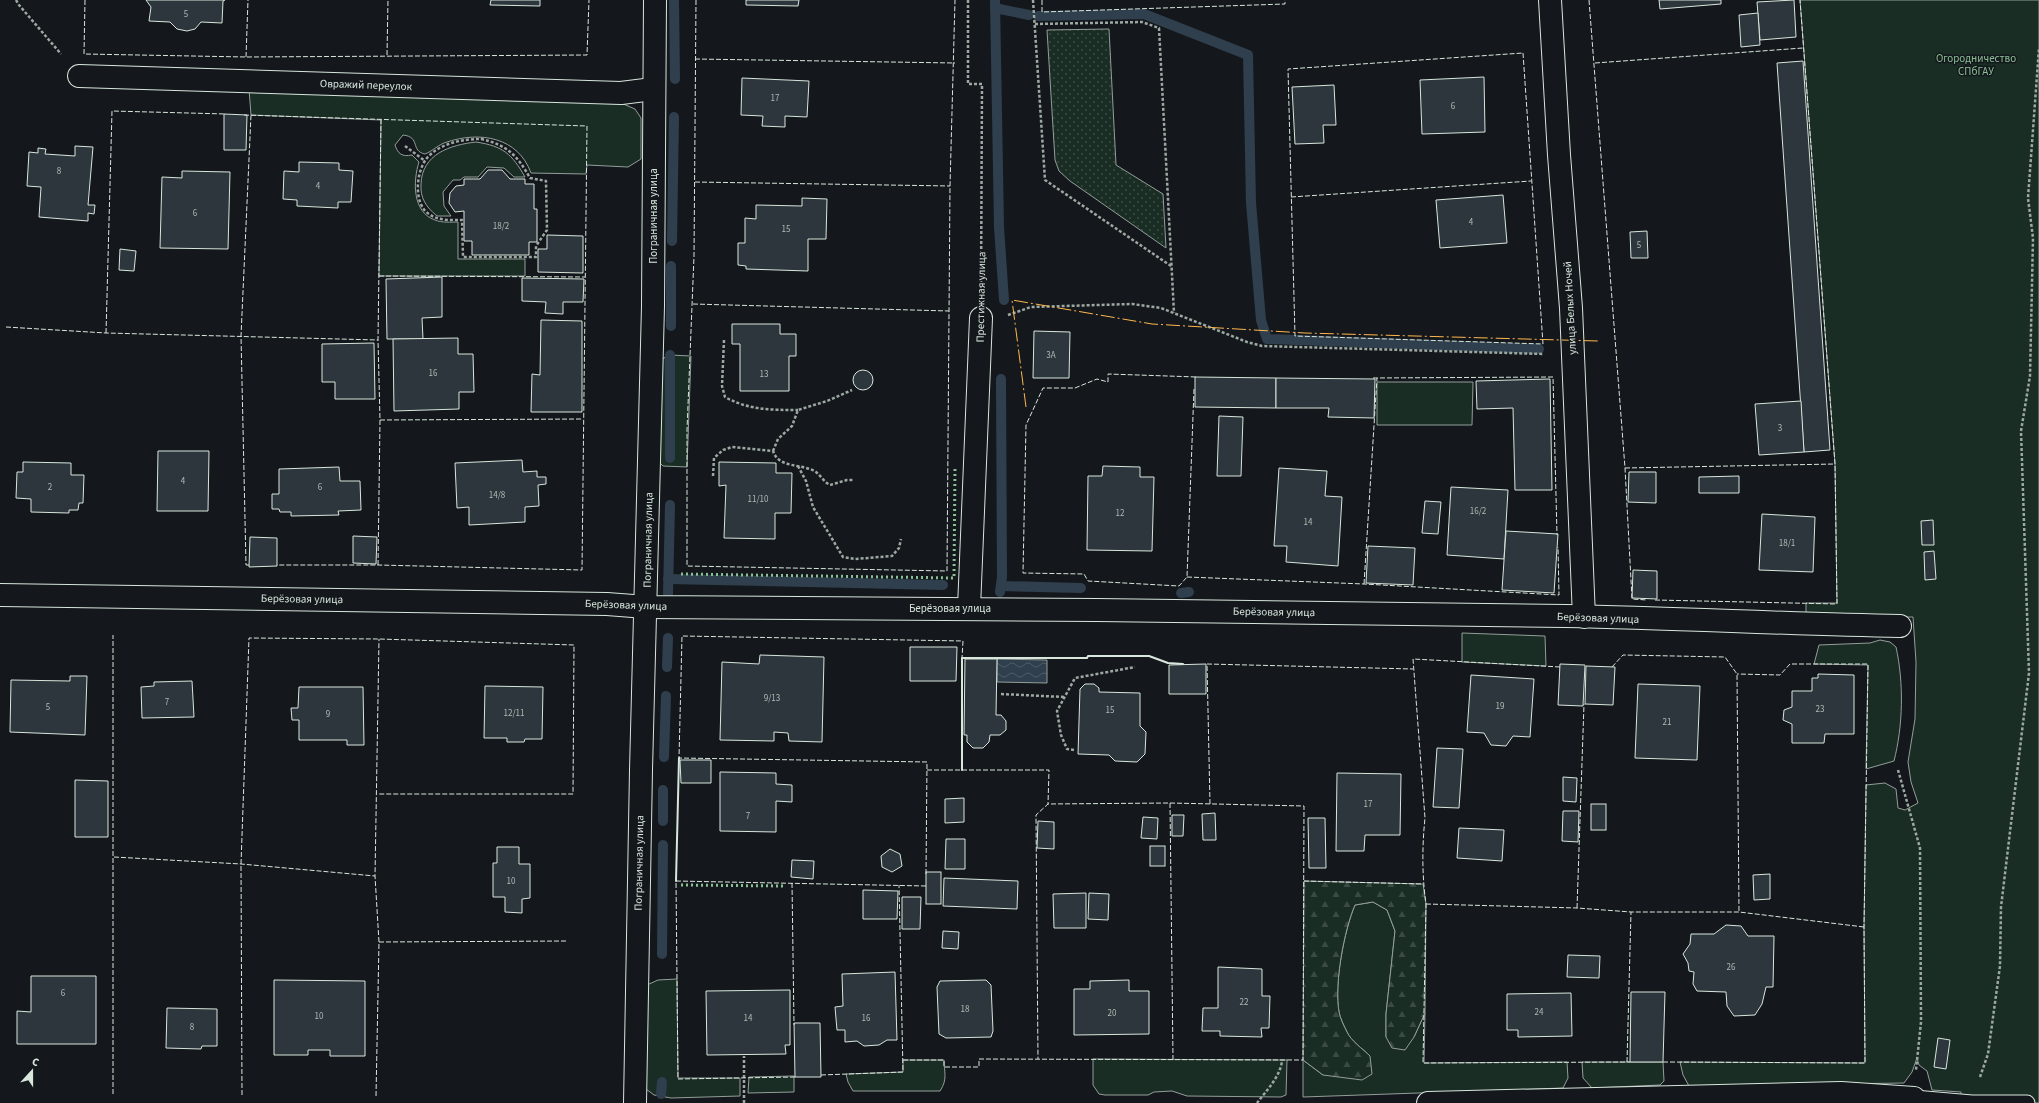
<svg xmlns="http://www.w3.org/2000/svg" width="2039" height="1103" viewBox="0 0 2039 1103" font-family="'Source Sans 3',sans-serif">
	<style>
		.green { fill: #1a2d24; stroke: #939e99 }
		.forest { fill: url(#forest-firs); stroke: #939e99 }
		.park { fill: url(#park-dots); stroke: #939e99 }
		.water { fill: url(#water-waves); stroke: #939e99 }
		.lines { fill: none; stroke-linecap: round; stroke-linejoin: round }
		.stream { stroke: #2f3f4d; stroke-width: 10 }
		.building { fill: #2c363c; stroke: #d8e6dc }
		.lane-casing { stroke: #d8e6dc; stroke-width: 17 }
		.street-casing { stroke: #d8e6dc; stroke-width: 24 }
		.path { stroke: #9da8a2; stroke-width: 2.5; stroke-dasharray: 3 2; stroke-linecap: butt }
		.lane { stroke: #14181c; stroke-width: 15 }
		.street { stroke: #14181c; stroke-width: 22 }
		.hedge { stroke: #8ac095; stroke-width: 3; stroke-dasharray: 2 3; stroke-linecap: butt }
		.fence { stroke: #d8e6dc; stroke-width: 1; stroke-dasharray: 5 2; stroke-linecap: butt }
		.wall { stroke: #d8e6dc; stroke-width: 2 }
		.power { stroke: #ffb74d; stroke-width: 1; stroke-dasharray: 14 3 2 3; stroke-linecap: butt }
		.labels { text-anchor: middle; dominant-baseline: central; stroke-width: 3; stroke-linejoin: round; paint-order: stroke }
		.number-label { font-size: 9px; fill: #adbab4 }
		.park-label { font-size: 11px; fill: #8ac095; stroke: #14181c }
		.street-label { font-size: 11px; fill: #d8e6dc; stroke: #14181c }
	</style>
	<defs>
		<pattern id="forest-firs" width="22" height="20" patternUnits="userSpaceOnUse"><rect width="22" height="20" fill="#1a2d24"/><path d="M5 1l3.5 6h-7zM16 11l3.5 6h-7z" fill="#3b4b43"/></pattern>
		<pattern id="park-dots" width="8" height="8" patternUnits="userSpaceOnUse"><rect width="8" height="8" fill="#1a2d24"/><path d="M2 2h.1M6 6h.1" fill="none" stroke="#3b4b43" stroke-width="1.8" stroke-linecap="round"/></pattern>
		<pattern id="water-waves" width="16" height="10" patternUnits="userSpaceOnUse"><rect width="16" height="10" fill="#2f3f4d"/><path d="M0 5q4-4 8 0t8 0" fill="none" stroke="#4c5b66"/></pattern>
	</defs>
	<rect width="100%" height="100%" fill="#14181c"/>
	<!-- green -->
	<g class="green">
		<polygon points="1800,0 2039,0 2039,1103 1962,1103 1961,1092 1932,1090 1927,1071 1919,1065 1917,1058 1912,1072 1904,1083 1689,1086 1683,1075 1680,1062 1865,1063 1864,927 1866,785 1885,783 1896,789 1898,808 1905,810 1918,803 1911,782 1908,762 1915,719 1916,662 1913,617 1814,618 1806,612 1806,603 1837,603 1835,464"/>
		<path d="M249 89 621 103 635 109 641 118V159L628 167 587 165 586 174 531 173C518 137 480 131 447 142 439 144 433 151 425 154 410 151 421 137 403 135L395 145C398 154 402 157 412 155L419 162C413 181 412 212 435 220 442 223 451 222 458 222V259H525V276H379L381 120 251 115Z"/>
		<path d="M476 142C503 146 512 154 525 177H514L504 168 487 167 478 177H464L460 180H453L443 192 444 206 451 216H437C426 207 420 198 421 184 422 154 450 145 476 142Z"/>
		<polygon points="670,355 691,356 687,467 663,466 659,462 660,360"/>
		<polygon points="1377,382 1473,382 1472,425 1377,425"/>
		<polygon points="1462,633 1545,636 1546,666 1462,662"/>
		<path d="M1880 640 1890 642 1896 647C1904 683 1903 726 1894 761L1866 769 1868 665 1814 664 1819 645 1870 643Z"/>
		<path d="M1373 902 1387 910 1395 931 1386 1014V1037H1414L1425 1013 1424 1063 1567 1062 1568 1078 1563 1088 1303 1097V1060L1323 1075 1370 1056C1363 1049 1351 1041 1347 1032 1344 1026 1340 1018 1339 1012 1334 984 1344 931 1355 905Z"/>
		<polygon points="677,979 678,1078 740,1078 740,1096 671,1098 654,1095 646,1089 647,985 658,980"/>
		<polygon points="1093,1059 1287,1060 1286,1095 1281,1097 1187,1096 1172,1091 1154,1092 1148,1095 1105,1095 1099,1094 1093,1085"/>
		<path d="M903 1060H944C944 1072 948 1079 940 1091H853L848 1082 846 1074 903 1072Z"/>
		<polygon points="1582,1062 1663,1062 1664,1081 1660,1085 1592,1088 1583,1078"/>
		<polygon points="794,1076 794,1092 748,1093 749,1077"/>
	</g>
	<!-- forest -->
	<path class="forest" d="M1304 881 1423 884 1426 904 1425 1013 1414 1037 1405 1050 1392 1048 1386 1037V1014L1395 931 1387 910 1373 902 1355 905C1344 930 1334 985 1339 1012 1340 1018 1344 1026 1347 1032 1351 1041 1363 1049 1370 1056L1372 1074 1362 1080 1323 1075 1303 1060Z"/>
	<!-- park -->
	<polygon class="park" points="1109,29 1116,165 1163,194 1166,248 1070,181 1059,171 1055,160 1047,30"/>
	<!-- water -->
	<polygon class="water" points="997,659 1047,660 1047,683 997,682"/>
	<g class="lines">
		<!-- stream -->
		<g class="stream">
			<polyline points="674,0 675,79"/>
			<polyline points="995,0 999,227 1004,300"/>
			<polyline points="995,8 1029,15"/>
			<polyline points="1038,16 1144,14 1248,55 1251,203 1261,320 1267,339 1539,349"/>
			<polyline points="672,241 674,117"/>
			<polyline points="671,326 671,266"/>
			<polyline points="670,458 670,355"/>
			<polyline points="668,579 943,585"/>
			<polyline points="1001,586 1081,588"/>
			<polyline points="1000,592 1002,577 1001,379"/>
			<polyline points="1181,593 1189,592"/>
			<polyline points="668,594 670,505"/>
			<polyline points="667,667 668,638"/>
			<polyline points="664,757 666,696"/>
			<polyline points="663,821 663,790"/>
			<polyline points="662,954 663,845"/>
			<polyline points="661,1094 662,1082"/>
		</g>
	</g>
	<!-- building -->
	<g class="building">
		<polygon points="146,0 225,0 223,1 222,23 201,22 195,29 187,31 177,29 170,22 149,21 151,7"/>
		<polygon points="491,0 540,0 540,6 490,5"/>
		<polygon points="746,0 799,0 798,6 746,5"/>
		<polygon points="1659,0 1721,0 1721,4 1660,9"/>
		<polygon points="1794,0 1796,37 1760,40 1757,2"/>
		<polygon points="1758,13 1760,45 1741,47 1739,15"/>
		<polygon points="1803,61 1830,450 1804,452 1777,63"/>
		<polygon points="1484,77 1485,132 1422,134 1420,80"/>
		<polygon points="742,78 809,81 807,117 785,116 785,127 762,126 763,116 741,115"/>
		<polygon points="1334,85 1336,125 1323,125 1324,143 1295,144 1292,87"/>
		<polygon points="224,114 247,115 246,150 224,150"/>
		<polygon points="75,146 93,147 88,205 95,205 94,214 88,213 88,221 39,217 41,187 27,186 29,152 38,153 38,148 46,149 45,154 75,156"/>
		<polygon points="299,162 339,163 339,170 353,171 351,202 338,202 338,208 297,206 297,200 283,199 284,171 299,172"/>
		<polygon points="488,170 502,170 510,179 525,179 525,184 534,184 534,209 537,209 537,242 529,242 529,255 472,255 472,241 464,241 464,211 455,212 449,203 450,193 456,186 464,185 464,179 480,179"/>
		<polygon points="182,171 230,172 228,249 160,248 162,177 182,178"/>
		<polygon points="1503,195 1507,243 1440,248 1436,200"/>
		<polygon points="802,198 827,199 826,239 808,239 808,271 746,269 746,266 738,265 738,243 745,243 745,218 756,219 756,205 802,206"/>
		<polygon points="1647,231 1648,258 1631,258 1630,232"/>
		<polygon points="547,235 583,236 583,273 538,272 538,249 547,249"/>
		<polygon points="120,249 136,251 134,271 119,270"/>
		<polygon points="442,277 442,317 422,318 423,339 387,339 386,279"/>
		<polygon points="522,278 584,279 583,302 563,302 563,314 545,313 546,302 522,301"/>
		<polygon points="541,320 582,321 582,412 531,412 532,374 540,375"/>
		<polygon points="732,324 780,324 780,334 796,334 796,356 789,356 789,391 740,391 740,344 732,344"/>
		<polygon points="1034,331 1070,332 1069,378 1033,378"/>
		<polygon points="458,338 458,354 473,354 474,392 459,392 459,409 394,411 393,339"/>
		<polygon points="374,343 375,399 335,399 335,382 322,382 322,344"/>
		<circle cx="863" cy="380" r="10"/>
		<polygon points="1195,377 1276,378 1276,408 1195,407"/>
		<polygon points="1276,378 1375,379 1374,418 1328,417 1329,408 1276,408"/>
		<polygon points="1550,379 1552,490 1515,490 1513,408 1477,409 1476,381"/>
		<polygon points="1801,401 1804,452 1759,455 1755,404"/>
		<polygon points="1219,416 1243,417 1241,476 1217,476"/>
		<polygon points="158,451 209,451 208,511 157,511"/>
		<polygon points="522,460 523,472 537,471 537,477 546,477 546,484 538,485 539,506 525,507 525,522 469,525 469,507 457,508 455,463"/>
		<polygon points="23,462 71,463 71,475 84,475 83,503 79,503 78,510 69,510 69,513 31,512 31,499 16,498 17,472 23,472"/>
		<polygon points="719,462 776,463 776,473 792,473 791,513 775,513 775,539 724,538 726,485 719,486"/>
		<polygon points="1103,466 1140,467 1140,477 1154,477 1152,551 1087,550 1088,476 1102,476"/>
		<polygon points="339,467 340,481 360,481 361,510 338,511 339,515 291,516 291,512 280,512 279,509 272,509 272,494 279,494 279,469"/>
		<polygon points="1279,468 1327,471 1325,496 1342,497 1338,566 1286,562 1287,546 1274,546"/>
		<polygon points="1629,472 1656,472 1656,503 1628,502"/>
		<polygon points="1739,476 1739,493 1699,493 1699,477"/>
		<polygon points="1451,487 1508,490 1504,559 1447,555"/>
		<polygon points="1425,501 1441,502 1438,534 1422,533"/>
		<polygon points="1762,514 1815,517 1813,572 1759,570"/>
		<polygon points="1933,520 1934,545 1922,545 1921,521"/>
		<polygon points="1506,531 1558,534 1554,593 1502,590"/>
		<polygon points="353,536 377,537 376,564 353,563"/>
		<polygon points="250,537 277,538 277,566 249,567"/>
		<polygon points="1368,546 1415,548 1413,585 1366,583"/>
		<polygon points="1934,551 1936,579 1925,580 1924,552"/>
		<polygon points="1633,570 1657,571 1657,599 1632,598"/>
		<polygon points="910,647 957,647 956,681 910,681"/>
		<polygon points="760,655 824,657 822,742 789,741 788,733 774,732 774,741 720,740 722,662 759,664"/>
		<polygon points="965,659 997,659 996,715 1001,715 1006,721 1006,730 1000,735 990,735 989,742 983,748 973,748 967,742 967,735 964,735"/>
		<polygon points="1206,664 1206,694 1169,694 1169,665"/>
		<polygon points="1560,664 1585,665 1583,706 1558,705"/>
		<polygon points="1586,666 1615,667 1613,705 1585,704"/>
		<polygon points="1818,674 1854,675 1854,734 1825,734 1824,743 1792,743 1792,724 1783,720 1784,710 1792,707 1792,691 1812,691 1812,678 1818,678"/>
		<polygon points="1471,675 1534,679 1530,737 1513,736 1506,746 1491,745 1484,733 1467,732"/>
		<polygon points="70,676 87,676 85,735 10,732 11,680 70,681"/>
		<polygon points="192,681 194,717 142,718 141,687 154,686 154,682"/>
		<polygon points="1085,684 1094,684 1099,688 1099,692 1140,693 1140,726 1146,732 1145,754 1137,762 1115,761 1109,755 1078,754 1080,689"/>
		<polygon points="1638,684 1700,686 1697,760 1635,758"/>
		<polygon points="485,686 543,687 542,739 525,739 524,742 507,742 507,738 484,738"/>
		<polygon points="299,687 363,687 364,745 347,745 347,740 299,740 299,720 292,720 291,708 298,708"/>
		<polygon points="1437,748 1463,749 1459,808 1433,807"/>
		<polygon points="680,760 711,760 711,783 681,783"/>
		<polygon points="720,772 776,773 776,784 792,785 792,802 776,801 776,832 720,831"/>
		<polygon points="1337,773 1401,774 1400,835 1365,835 1364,851 1336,851"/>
		<polygon points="1563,777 1577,778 1576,802 1563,801"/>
		<polygon points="75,780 108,781 108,837 75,837"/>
		<polygon points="964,798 964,822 945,823 945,799"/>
		<rect x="1591" y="804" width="15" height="26"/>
		<polygon points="1563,811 1579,811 1578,842 1562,841"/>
		<polygon points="1215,813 1216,840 1203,840 1202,814"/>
		<polygon points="1172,815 1184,815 1183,836 1172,836"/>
		<polygon points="1143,817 1158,818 1157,839 1141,838"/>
		<polygon points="1308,818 1325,818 1326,868 1309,868"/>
		<polygon points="1038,821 1054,822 1054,849 1037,848"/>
		<polygon points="1459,828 1504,830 1502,861 1457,858"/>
		<polygon points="946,839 965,839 965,869 945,869"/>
		<rect x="1150" y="846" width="15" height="20"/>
		<polygon points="497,847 519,847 519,864 530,864 530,898 522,899 522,913 505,912 505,897 493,897 493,863 497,863"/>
		<polygon points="890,849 900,854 902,866 892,872 882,867 881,856"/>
		<polygon points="792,860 814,861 813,879 791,877"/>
		<rect x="926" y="872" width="15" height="32"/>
		<polygon points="1770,874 1770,899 1754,900 1753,875"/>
		<polygon points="944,878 1018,881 1017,909 943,906"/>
		<polygon points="863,890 898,891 897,919 863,919"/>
		<polygon points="1086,893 1086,928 1054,928 1053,894"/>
		<polygon points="1089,893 1109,894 1108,920 1088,919"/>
		<polygon points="902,897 921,897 920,929 902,929"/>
		<polygon points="1726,925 1741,926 1748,936 1774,936 1773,987 1766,987 1762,1004 1755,1015 1734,1016 1727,1006 1726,992 1697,991 1693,984 1694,972 1689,971 1688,963 1683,954 1690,944 1691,934 1714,934"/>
		<polygon points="943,931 959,932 958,949 942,948"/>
		<polygon points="1568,955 1600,956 1599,978 1567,977"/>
		<polygon points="1218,967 1262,969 1262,996 1270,996 1269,1028 1261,1028 1262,1037 1220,1036 1220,1031 1202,1031 1203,1008 1218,1008"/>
		<polygon points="895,972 897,1040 887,1040 879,1045 864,1046 857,1041 845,1042 845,1030 837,1030 835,1007 843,1006 842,974"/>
		<polygon points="31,976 96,976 96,1044 17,1044 17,1011 31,1012"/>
		<polygon points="274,980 365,981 365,1056 330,1056 330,1050 308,1050 308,1055 274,1055"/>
		<polygon points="986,980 991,985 993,1031 991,1037 946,1038 939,1034 937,987 940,981"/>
		<polygon points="1129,980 1129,991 1149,991 1149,1034 1074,1035 1074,989 1090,989 1090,981"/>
		<polygon points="790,990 790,1045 785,1045 786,1054 707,1055 706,991"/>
		<polygon points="1631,992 1665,992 1663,1062 1630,1062"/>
		<polygon points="1571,993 1572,1036 1518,1037 1518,1030 1507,1030 1507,994"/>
		<polygon points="167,1008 217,1009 217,1046 202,1046 201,1049 166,1048"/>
		<polygon points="794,1023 820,1023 821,1077 795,1077"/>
		<polygon points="1938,1038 1950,1040 1946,1069 1934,1067"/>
	</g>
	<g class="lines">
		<!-- lane casing -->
		<g class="lane-casing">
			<polyline id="lane" points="1914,1098 1972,1103 2027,1103"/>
		</g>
		<!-- street casing -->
		<g class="street-casing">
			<g id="street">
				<polyline points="1550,0 1559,155 1571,308 1584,617"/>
				<polyline points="79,76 621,93 653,89"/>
				<path d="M0 595 607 604 646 607C953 608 1259 611 1566 616 1677 618 1788 624 1900 626"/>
				<polyline points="969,608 981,318"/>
				<polyline points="635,1103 641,770 653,306 655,0"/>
				<polyline points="1428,1103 1841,1093 1914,1098"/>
			</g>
		</g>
		<!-- path -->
		<g class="path">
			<polyline points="16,0 19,5 61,54"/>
			<polyline points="968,0 968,84 982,84 981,290"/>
			<polyline points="1033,0 1045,180 1171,266"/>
			<polyline points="1035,24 1142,22 1159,28 1174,313"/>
			<path d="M481 139C507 145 517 155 530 178L546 181 547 230 536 246V257H463L462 220C451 220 438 221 429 214 413 204 416 171 427 158 440 143 463 139 481 139Z"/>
			<polyline points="405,146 425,161"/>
			<polyline points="1008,315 1031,307 1132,304 1161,308 1247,342 1262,346 1544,354"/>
			<path d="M724 340 722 386 725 397C748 410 772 410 798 410"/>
			<polyline points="773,451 778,439 792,426 798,410 827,401 852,390"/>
			<polyline points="798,466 806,481 813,507 843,557 855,559 892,556 899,548 901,539"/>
			<path d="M713 476 714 458 723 450 732 447 773 451C779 469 802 463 816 472 821 476 824 482 830 485L847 480H854"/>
			<polyline points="1001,694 1064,697"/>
			<polyline points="1074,750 1067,749 1061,735 1057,711 1075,678 1135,667"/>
			<polyline points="1898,770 1920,848 1921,1022 1916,1070"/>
			<polyline points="1980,1077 1988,1054 2000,966 2001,907 2029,673 2021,431 2030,376 2033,238 2028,198 2039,48"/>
			<polyline points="744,1103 744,1056"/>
			<path d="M1257 1103C1266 1091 1281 1076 1282 1060"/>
		</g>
		<!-- lane -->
		<use href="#lane" class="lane"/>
		<!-- street -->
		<use href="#street" class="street"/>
		<!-- hedge -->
		<g class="hedge">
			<polyline points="681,574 954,578 955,466"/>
			<polyline points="681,885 784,886"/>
		</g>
		<!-- fence -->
		<g class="fence">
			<polyline points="85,0 84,54 246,57 587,55 589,0"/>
			<polyline points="696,0 694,256 687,430 687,566 947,571 950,186 955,0"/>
			<polyline points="1042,0 1042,12 1285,4 1285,0"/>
			<polyline points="1589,0 1625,468 1632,599 1647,600"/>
			<polygon points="1523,53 1543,344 1295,336 1288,69"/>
			<polyline points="387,55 388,0"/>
			<polyline points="246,57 248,0"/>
			<polyline points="695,59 955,63"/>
			<polyline points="1595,63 1803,48"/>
			<polyline points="244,115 587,126 582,570 378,565 277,565"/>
			<polyline points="695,182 950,186"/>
			<polyline points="1291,197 1531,181"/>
			<polyline points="379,276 585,277"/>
			<polyline points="693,304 949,311"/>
			<polyline points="6,327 106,333 378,340"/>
			<polyline points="106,333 112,111 226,114"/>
			<polyline points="1373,378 1553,377 1557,535"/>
			<polyline points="1194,389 1187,577 1179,586 1088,581 1084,574 1023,573 1026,425 1043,388 1075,388 1097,379 1108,382 1108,374 1197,377"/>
			<polyline points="380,420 583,419"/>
			<polyline points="1625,468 1835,464"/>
			<polyline points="249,565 246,565 241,336 251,115"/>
			<polyline points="378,565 380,420 378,340 381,120"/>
			<polyline points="1187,577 1364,584 1559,595 1558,547"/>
			<polyline points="1364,584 1377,378"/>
			<polyline points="1655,600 1837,604 1835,464 1800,0"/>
			<path d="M1560 667 1413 659 1425 818C1422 847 1422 876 1426 904L1423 1063 1630 1062"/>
			<polyline points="1612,667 1623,655 1725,657 1737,674 1739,912"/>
			<polyline points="927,770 1049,770 1048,804"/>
			<polyline points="1170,803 1173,1059"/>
			<polyline points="1210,804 1207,664 1413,669"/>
			<polyline points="114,857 241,864 375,876"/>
			<polyline points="926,874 927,762 679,758 682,636 963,641 962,658"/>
			<polyline points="1304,881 1423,884"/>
			<polyline points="792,883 794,1025"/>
			<polyline points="1426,904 1577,908 1631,912 1739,912 1864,927"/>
			<polyline points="1577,908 1584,704"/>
			<polyline points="379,942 568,941"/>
			<polyline points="903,1060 944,1060 944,1067 979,1067 979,1059 1303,1060 1304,806 1170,803 1048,804 1036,815 1038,1059"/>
			<polyline points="1627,1062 1631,912"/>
			<polyline points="1663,1062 1865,1063 1864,927 1868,664 1790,664 1780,675 1737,674"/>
			<polyline points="821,1075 903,1072 899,885"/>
			<polyline points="795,1077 678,1079 676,881 926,886 926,884"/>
			<polyline points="113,1094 113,635"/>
			<polyline points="242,1095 241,864 249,638 379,639 574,645 573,794 378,794"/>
			<polyline points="376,1096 379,942 375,876 379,639"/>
		</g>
		<!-- wall -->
		<g class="wall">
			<polyline points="962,770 962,658 1087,658 1088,656 1149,656 1168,663 1183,664"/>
			<polyline points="676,881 679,758"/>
		</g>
		<!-- power -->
		<polyline class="power" points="1026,407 1012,300 1152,324 1305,333 1598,341"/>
	</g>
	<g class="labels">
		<!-- number labels -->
		<g class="number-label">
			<text x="186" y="14">5</text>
			<text x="775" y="98">17</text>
			<text x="1453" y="106">6</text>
			<text x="59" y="171">8</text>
			<text x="318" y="186">4</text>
			<text x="195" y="213">6</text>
			<text x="1471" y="222">4</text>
			<text x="501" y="226">18/2</text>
			<text x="786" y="229">15</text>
			<text x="1639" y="245">5</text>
			<text x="1051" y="355">3А</text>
			<text x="433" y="373">16</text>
			<text x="764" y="374">13</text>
			<text x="1780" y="428">3</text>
			<text x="183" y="481">4</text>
			<text x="50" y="487">2</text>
			<text x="320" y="487">6</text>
			<text x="497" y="495">14/8</text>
			<text x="758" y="499">11/10</text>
			<text x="1478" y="511">16/2</text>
			<text x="1120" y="513">12</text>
			<text x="1308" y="522">14</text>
			<text x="1787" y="543">18/1</text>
			<text x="772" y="698">9/13</text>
			<text x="167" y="702">7</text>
			<text x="1500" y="706">19</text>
			<text x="48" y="707">5</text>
			<text x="1820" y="709">23</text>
			<text x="1110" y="710">15</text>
			<text x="514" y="713">12/11</text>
			<text x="328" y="714">9</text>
			<text x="1667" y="722">21</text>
			<text x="1368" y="804">17</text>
			<text x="748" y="816">7</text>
			<text x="511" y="881">10</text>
			<text x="1731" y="967">26</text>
			<text x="63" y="993">6</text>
			<text x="1244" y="1002">22</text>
			<text x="965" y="1009">18</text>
			<text x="1539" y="1012">24</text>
			<text x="1112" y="1013">20</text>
			<text x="319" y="1016">10</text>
			<text x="748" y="1018">14</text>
			<text x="866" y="1018">16</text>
			<text x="192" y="1027">8</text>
		</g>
		<!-- park labels -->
		<g class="park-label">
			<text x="1976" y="58">Огородничество<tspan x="1976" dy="13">СПбГАУ</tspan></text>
		</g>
		<!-- street labels -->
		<g class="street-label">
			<text transform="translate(366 85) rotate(2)">Овражий переулок</text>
			<text transform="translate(653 216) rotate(-90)">Пограничная улица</text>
			<text transform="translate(981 297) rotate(-89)">Престижная улица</text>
			<text transform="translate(1570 308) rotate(-93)">улица Белых Ночей</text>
			<text transform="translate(648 540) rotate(-89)">Пограничная улица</text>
			<text transform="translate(302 599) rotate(1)">Берёзовая улица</text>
			<text transform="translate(626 605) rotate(2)">Берёзовая улица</text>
			<text x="950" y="608">Берёзовая улица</text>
			<text transform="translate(1274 612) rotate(1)">Берёзовая улица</text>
			<text transform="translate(1598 618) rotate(2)">Берёзовая улица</text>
			<text transform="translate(639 863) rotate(-89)">Пограничная улица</text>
		</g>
	</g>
	<!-- north arrow -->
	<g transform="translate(32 1071) rotate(21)" stroke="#14181c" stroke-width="3" paint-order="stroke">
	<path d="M0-3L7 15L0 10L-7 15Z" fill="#d8e6dc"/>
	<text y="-6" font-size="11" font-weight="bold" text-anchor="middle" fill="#d8e6dc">С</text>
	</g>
</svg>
